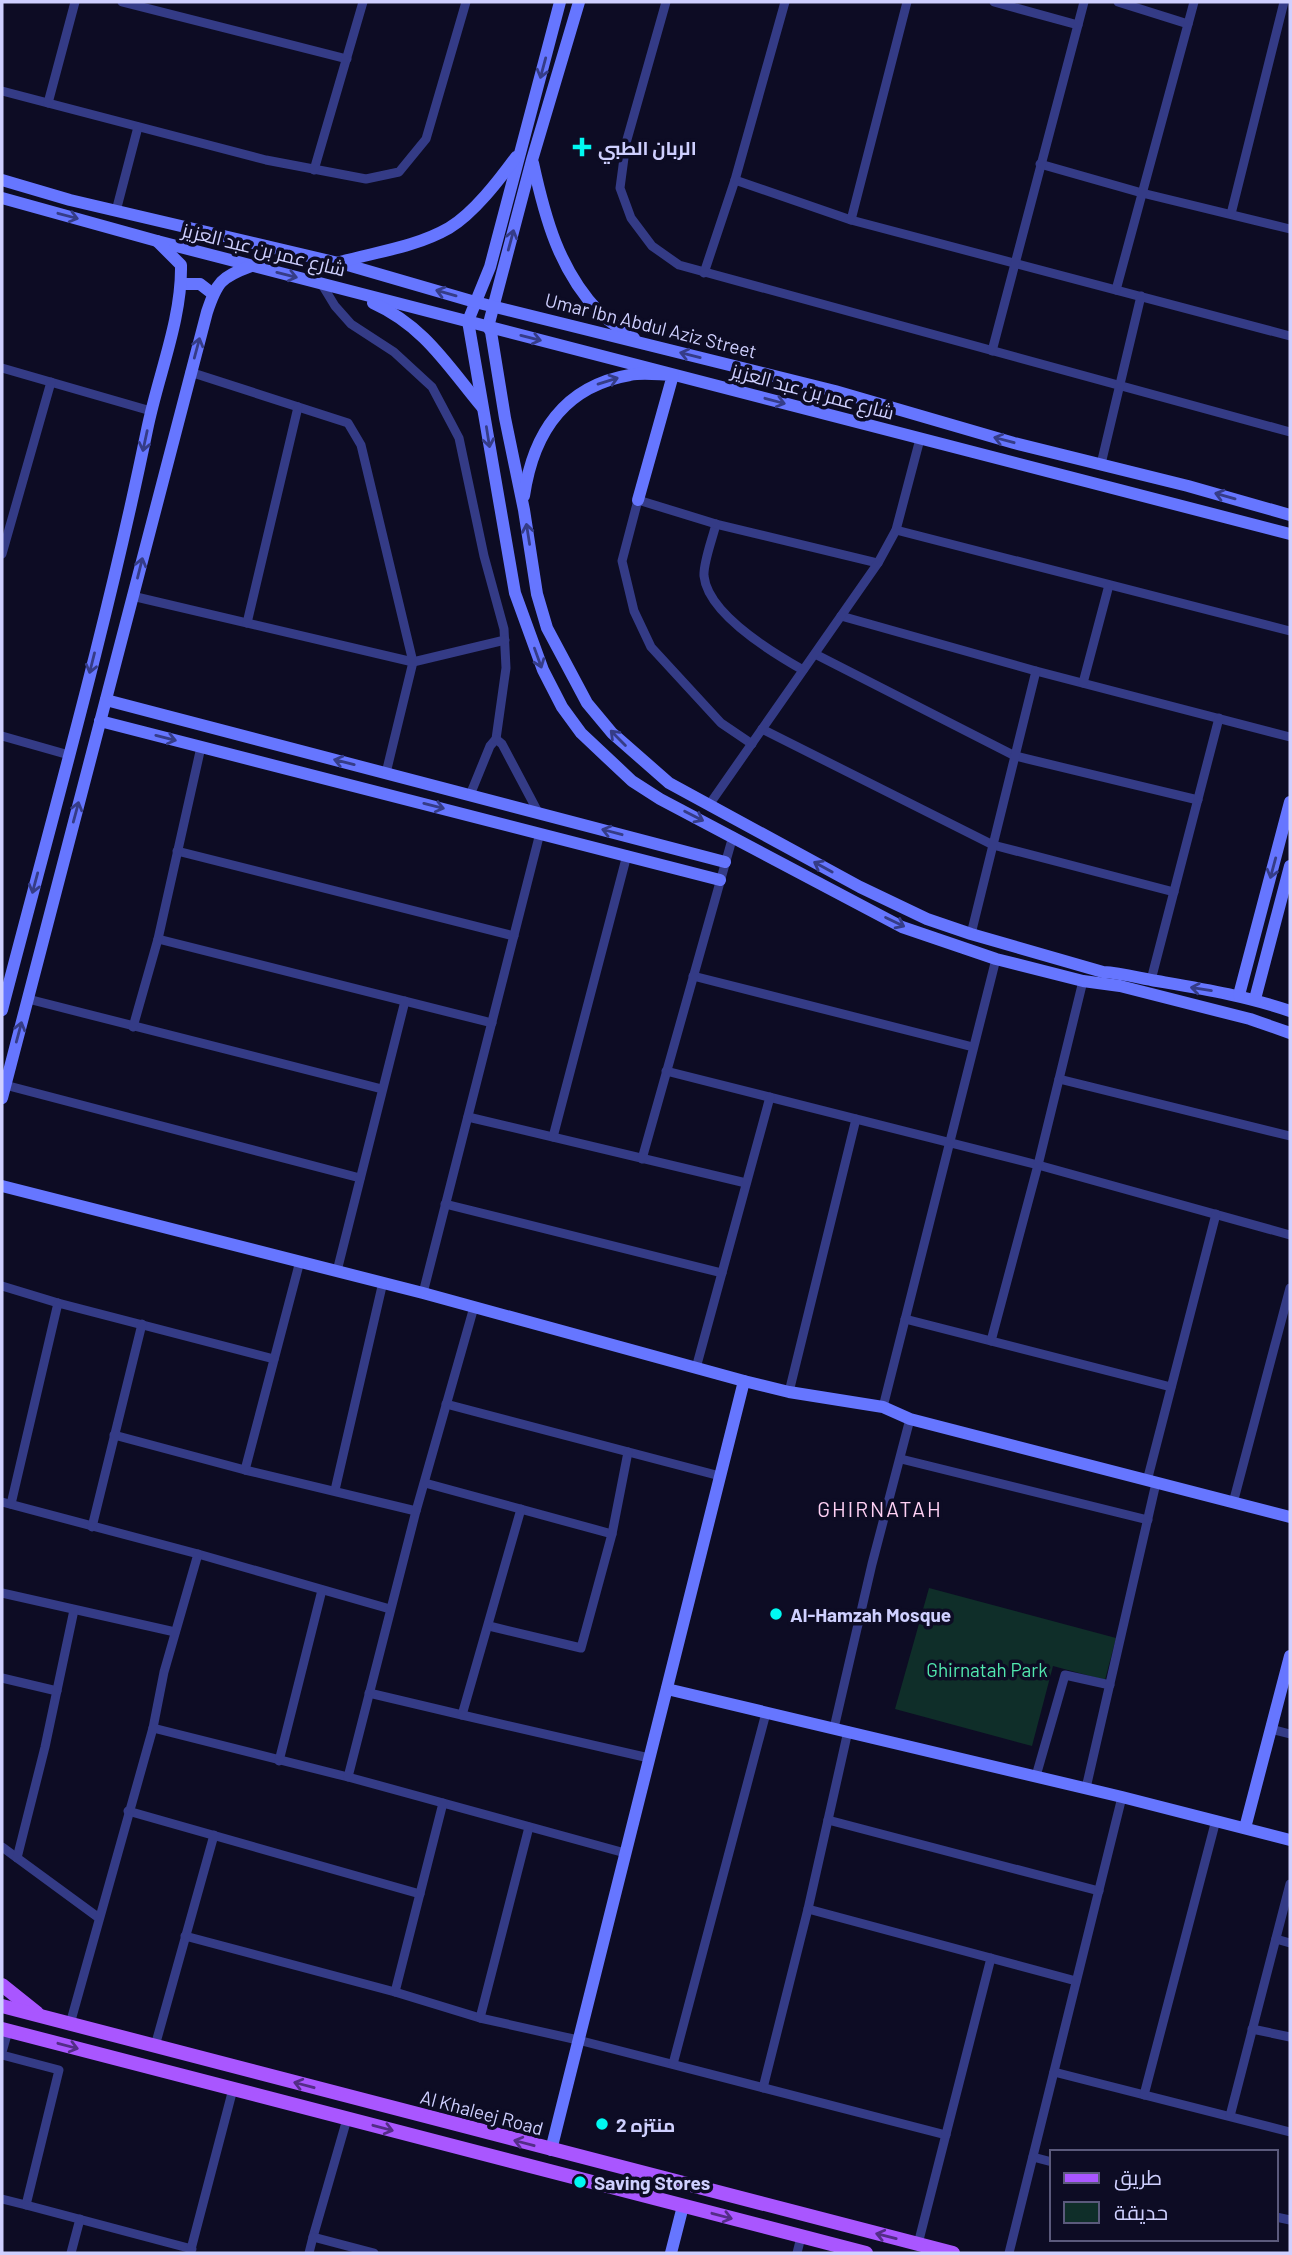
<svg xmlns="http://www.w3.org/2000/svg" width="1292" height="2255" viewBox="0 0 1292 2255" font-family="Barlow,Cairo,sans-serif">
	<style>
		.green { fill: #0f2e29 }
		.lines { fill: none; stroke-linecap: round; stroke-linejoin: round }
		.street { stroke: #343b86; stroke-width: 9 }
		.secondary { stroke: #6676ff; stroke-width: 12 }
		.primary { stroke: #a956ff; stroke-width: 14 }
		.oneway { stroke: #353c87 }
		.oneway2 { stroke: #532d87 }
		.poi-dot { fill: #00faf2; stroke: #0d0c24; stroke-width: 2.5 }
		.labels { text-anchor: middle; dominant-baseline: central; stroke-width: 7; stroke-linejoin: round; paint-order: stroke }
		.poi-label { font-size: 19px; font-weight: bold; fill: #cfd0ff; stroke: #0d0c24; text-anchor: start }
		.street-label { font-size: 19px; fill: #cfd0ff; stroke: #0d0c24 }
		.park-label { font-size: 19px; fill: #52e8af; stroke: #0d0c24 }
		.neighbourhood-label { font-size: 21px; letter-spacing: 2px; fill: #ffd1f4; stroke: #0d0c24 }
	</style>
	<rect width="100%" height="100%" fill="#0d0c24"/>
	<!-- green -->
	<polygon class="green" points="929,1588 1116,1638 1105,1680 1053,1666 1032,1746 895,1709"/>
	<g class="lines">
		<!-- street -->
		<g class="street">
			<polyline points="122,2 347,59"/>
			<polyline points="666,2 626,143 620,188 631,218 652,246 679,265 1290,432"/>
			<polyline points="994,2 1078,25"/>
			<polyline points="1118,2 1188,24"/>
			<polyline points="2,91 266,160 366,179 399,172 426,139 466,2"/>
			<polyline points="48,103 75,2"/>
			<polyline points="1040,164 1142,193 1290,229"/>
			<polyline points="314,170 363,2"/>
			<polyline points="735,180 851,220 1290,336"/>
			<polyline points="116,211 138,127"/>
			<polyline points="1231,214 1284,2"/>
			<polyline points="851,220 907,2"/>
			<polyline points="704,273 735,180 785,2"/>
			<polyline points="321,283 335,306 351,324 394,352 432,387 459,438 484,556 504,629 506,668 496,739 490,746 470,795"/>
			<polyline points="1116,290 1194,2"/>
			<polyline points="992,351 1084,2"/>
			<polyline points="2,368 151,411"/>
			<polyline points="190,372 348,423 361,445 413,662 386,773"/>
			<polyline points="1101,464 1141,296"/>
			<path d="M716 524C713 537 703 563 704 576 708 614 773 653 803 670"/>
			<polyline points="896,530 1290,631"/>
			<polyline points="2,554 51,382"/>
			<polyline points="132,596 413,662 505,640"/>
			<polyline points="841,616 1036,671 1290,737"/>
			<polyline points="247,623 298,407"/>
			<polyline points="815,654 1015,756 1198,800"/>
			<polyline points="1083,683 1109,585"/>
			<polyline points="762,729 993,845 1174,892"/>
			<polyline points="2,736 69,755"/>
			<polyline points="496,739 502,744 538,812"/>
			<polyline points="752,744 721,723 651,647 634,611 622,561 638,500 716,524 878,563"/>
			<polyline points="709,805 878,563 896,530 920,439"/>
			<polyline points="177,851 514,936"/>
			<polyline points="971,934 1036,671"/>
			<polyline points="158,939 492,1023"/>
			<polyline points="693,976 973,1047"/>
			<polyline points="1151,980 1219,718"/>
			<polyline points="28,999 382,1089"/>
			<polyline points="133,1027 158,939 201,747"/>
			<polyline points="666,1071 1038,1165 1290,1235"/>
			<polyline points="1059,1079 1290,1136"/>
			<polyline points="5,1085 360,1178"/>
			<polyline points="468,1117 746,1183"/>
			<polyline points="553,1137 627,855"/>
			<polyline points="642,1159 733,836"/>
			<polyline points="445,1204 722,1273"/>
			<polyline points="337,1271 405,1001"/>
			<polyline points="2,1286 58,1303"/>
			<polyline points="423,1293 540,833"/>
			<polyline points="905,1319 1171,1387"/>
			<polyline points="991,1341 1038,1165 1083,981"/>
			<polyline points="696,1368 770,1097"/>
			<polyline points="789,1392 856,1119"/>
			<polyline points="446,1404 720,1476"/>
			<polyline points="883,1407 996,959"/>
			<polyline points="114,1435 245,1470 416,1511"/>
			<polyline points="901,1459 1148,1520"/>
			<polyline points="245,1470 300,1261"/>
			<polyline points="1147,1481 1216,1214"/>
			<polyline points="425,1483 612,1534"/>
			<polyline points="335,1490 383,1282"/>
			<polyline points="2,1502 198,1554 390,1609"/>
			<polyline points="1233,1503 1290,1288"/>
			<polyline points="11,1504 58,1303 274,1359"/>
			<polyline points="92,1527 142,1324"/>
			<polyline points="2,1593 175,1632"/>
			<polyline points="489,1626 581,1648 612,1534 628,1452"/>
			<polyline points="2,1678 57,1691"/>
			<polyline points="369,1693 462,1715 521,1509"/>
			<polyline points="462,1715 649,1758"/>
			<polyline points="153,1728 348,1777 625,1853"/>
			<polyline points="834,1728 872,1564 910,1419"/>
			<polyline points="1271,1729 1290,1734"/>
			<polyline points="279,1761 322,1590"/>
			<polyline points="1036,1776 1065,1675 1110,1685"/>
			<polyline points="348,1777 416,1511 474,1307"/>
			<polyline points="1086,1788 1156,1483"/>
			<polyline points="128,1811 420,1894"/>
			<polyline points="828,1820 1099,1891"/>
			<polyline points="2,1847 99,1918"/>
			<polyline points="17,1858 45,1747 74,1610"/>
			<polyline points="808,1909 1076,1981"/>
			<polyline points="185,1936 395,1992 480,2018 578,2040 946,2135"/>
			<polyline points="1276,1939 1290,1943"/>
			<polyline points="395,1992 443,1803"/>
			<polyline points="480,2018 529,1827"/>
			<polyline points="70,2024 153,1728 164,1672 198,1554"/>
			<polyline points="1252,2029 1290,2037"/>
			<polyline points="155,2046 214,1835"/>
			<polyline points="2,2052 8,2031"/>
			<polyline points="2,2055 59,2070 26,2205 2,2199"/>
			<polyline points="673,2064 766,1713"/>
			<polyline points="1054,2072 1290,2132"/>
			<polyline points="763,2088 808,1909 848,1731"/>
			<polyline points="1144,2095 1216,1820"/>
			<polyline points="1230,2116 1290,1884"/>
			<polyline points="1033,2157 1052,2162"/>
			<polyline points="26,2205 192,2249"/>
			<polyline points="1276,2217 1290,2220"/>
			<polyline points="313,2237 347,2119"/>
			<polyline points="918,2244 991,1958"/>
			<polyline points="71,2253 80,2219"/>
			<polyline points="190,2253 233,2089"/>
			<polyline points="309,2253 313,2237 374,2253"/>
			<polyline points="797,2253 801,2237"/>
			<polyline points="1009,2253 1122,1797"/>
		</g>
		<!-- secondary -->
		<g class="secondary">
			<polyline points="560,2 490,267 468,321 515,593 543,670 562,707 581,733 632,781 660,799 902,927 996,959 1083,981 1120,986 1250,1019 1290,1033"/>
			<path d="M579 2 532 160 488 327 491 332 505 418 524 510 537 594 547 628 587 703 612 733 669 783 860 887 927 919 971 934 1103 972C1122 973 1139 978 1157 981 1203 989 1246 996 1290 1011"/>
			<path d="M533 163C545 218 559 270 599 312 609 322 623 330 634 338"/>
			<polyline points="2,180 70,200 351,266 475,302 835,391 1014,443 1188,486 1290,515"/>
			<polyline points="2,198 157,241 1290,534"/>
			<path d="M340 262C376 252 416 247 449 228 474 213 499 180 516 157"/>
			<polyline points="182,284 200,284 213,294"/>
			<path d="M373 303C424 326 447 365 482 407"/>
			<path d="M524 496C533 434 564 386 630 375 644 372 660 375 673 375L638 500"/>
			<polyline points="106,700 725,862"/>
			<polyline points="100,721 720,880"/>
			<polyline points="1239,995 1290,802"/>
			<polyline points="1255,999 1290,866"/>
			<path d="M2 1010C52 818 107 625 147 430 158 375 182 320 181 265L157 241"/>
			<path d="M2 1098 207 312C217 282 221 277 251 266"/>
			<polyline points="2,1186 423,1293 744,1381 789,1392 883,1407 910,1419 1290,1517"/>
			<polyline points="667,1689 1122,1797 1290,1840"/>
			<polyline points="1245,1828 1290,1656"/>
			<polyline points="551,2150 744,1381"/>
			<polyline points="671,2253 683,2206"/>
		</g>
		<!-- primary -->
		<g class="primary">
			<polyline points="2,1985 37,2013"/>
			<polyline points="2,2006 953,2253"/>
			<polyline points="2,2029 866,2253"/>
		</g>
	</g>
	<!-- one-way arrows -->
	<defs><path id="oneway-shaft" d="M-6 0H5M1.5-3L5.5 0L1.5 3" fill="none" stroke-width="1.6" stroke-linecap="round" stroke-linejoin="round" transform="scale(1.75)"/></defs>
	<g class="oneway">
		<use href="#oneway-shaft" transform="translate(543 68) rotate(105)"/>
		<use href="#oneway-shaft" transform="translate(68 216) rotate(15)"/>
		<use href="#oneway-shaft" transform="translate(511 240) rotate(-75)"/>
		<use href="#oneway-shaft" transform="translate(287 275) rotate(14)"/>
		<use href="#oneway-shaft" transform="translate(446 293) rotate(-164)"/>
		<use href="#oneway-shaft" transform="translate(531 338) rotate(14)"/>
		<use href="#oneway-shaft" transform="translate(197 348) rotate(-75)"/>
		<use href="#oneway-shaft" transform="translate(690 355) rotate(-166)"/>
		<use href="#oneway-shaft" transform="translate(608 381) rotate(-17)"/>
		<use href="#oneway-shaft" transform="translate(775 401) rotate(15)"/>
		<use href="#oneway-shaft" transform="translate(488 437) rotate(81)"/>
		<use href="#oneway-shaft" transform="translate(1004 440) rotate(-165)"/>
		<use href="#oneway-shaft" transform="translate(145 441) rotate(102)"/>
		<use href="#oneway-shaft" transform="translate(1225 496) rotate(-164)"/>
		<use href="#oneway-shaft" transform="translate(528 534) rotate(-99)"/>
		<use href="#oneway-shaft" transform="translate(140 568) rotate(-76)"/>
		<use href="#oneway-shaft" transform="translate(538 658) rotate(70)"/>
		<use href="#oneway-shaft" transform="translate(92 663) rotate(104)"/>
		<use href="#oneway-shaft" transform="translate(166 738) rotate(14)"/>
		<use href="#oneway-shaft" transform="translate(618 738) rotate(-135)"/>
		<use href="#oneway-shaft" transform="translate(344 762) rotate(-166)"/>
		<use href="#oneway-shaft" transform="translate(434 806) rotate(14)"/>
		<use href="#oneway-shaft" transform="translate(76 812) rotate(-75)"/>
		<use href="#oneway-shaft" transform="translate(694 816) rotate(27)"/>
		<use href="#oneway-shaft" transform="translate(612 832) rotate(-165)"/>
		<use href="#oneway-shaft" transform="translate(823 867) rotate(-151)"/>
		<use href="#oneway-shaft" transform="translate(1273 868) rotate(105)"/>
		<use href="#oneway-shaft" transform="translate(35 883) rotate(105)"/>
		<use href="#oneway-shaft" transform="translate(895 922) rotate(26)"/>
		<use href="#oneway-shaft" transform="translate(1201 989) rotate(-171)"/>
		<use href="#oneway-shaft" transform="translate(19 1032) rotate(-75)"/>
	</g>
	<g class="oneway2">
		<use href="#oneway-shaft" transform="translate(68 2046) rotate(15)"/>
		<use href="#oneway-shaft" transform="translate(304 2085) rotate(-165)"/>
		<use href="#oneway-shaft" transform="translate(383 2128) rotate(15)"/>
		<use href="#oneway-shaft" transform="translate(524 2143) rotate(-165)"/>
		<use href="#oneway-shaft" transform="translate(722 2216) rotate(15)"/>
		<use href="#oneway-shaft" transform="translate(886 2236) rotate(-166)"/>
	</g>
	<!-- markers -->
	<g class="poi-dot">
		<path d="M578.5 136.5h7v7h7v7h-7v7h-7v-7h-7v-7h7z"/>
		<circle cx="776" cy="1614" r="7"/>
		<circle cx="602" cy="2124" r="7"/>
		<circle cx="580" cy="2182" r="7"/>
	</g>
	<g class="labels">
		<!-- poi labels -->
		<g class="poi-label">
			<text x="598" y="147">الربان الطبي</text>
			<text x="790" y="1614">Al-Hamzah Mosque</text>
			<text x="616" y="2124">منتزه 2</text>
			<text x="594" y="2182">Saving Stores</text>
		</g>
		<!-- street labels -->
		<g class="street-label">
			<text transform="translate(264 249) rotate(14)">شارع عمر بن عبد العزيز</text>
			<text transform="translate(651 325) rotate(14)">Umar Ibn Abdul Aziz Street</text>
			<text transform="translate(813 391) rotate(15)">شارع عمر بن عبد العزيز</text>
			<text transform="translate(482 2112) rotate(15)">Al Khaleej Road</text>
		</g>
		<!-- park labels -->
		<g class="park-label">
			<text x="987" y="1669">Ghirnatah Park</text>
		</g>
		<!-- neighbourhood labels -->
		<g class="neighbourhood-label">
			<text x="880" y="1508">GHIRNATAH</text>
		</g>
	</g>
	<!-- border -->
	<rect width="1292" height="2255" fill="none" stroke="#cfd0ff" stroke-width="7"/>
	<!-- legend -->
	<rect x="1050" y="2150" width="228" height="91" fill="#0d0c24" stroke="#5b5a7c" stroke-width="2"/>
	<rect x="1064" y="2173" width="35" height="10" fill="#a956ff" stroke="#5b5a7c" stroke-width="2"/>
	<text x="1114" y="2185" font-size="21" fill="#cfd0ff">طريق</text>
	<rect x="1064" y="2202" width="35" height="21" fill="#0f2e29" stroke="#5b5a7c" stroke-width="2"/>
	<text x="1114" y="2220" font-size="21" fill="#cfd0ff">حديقة</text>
</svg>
